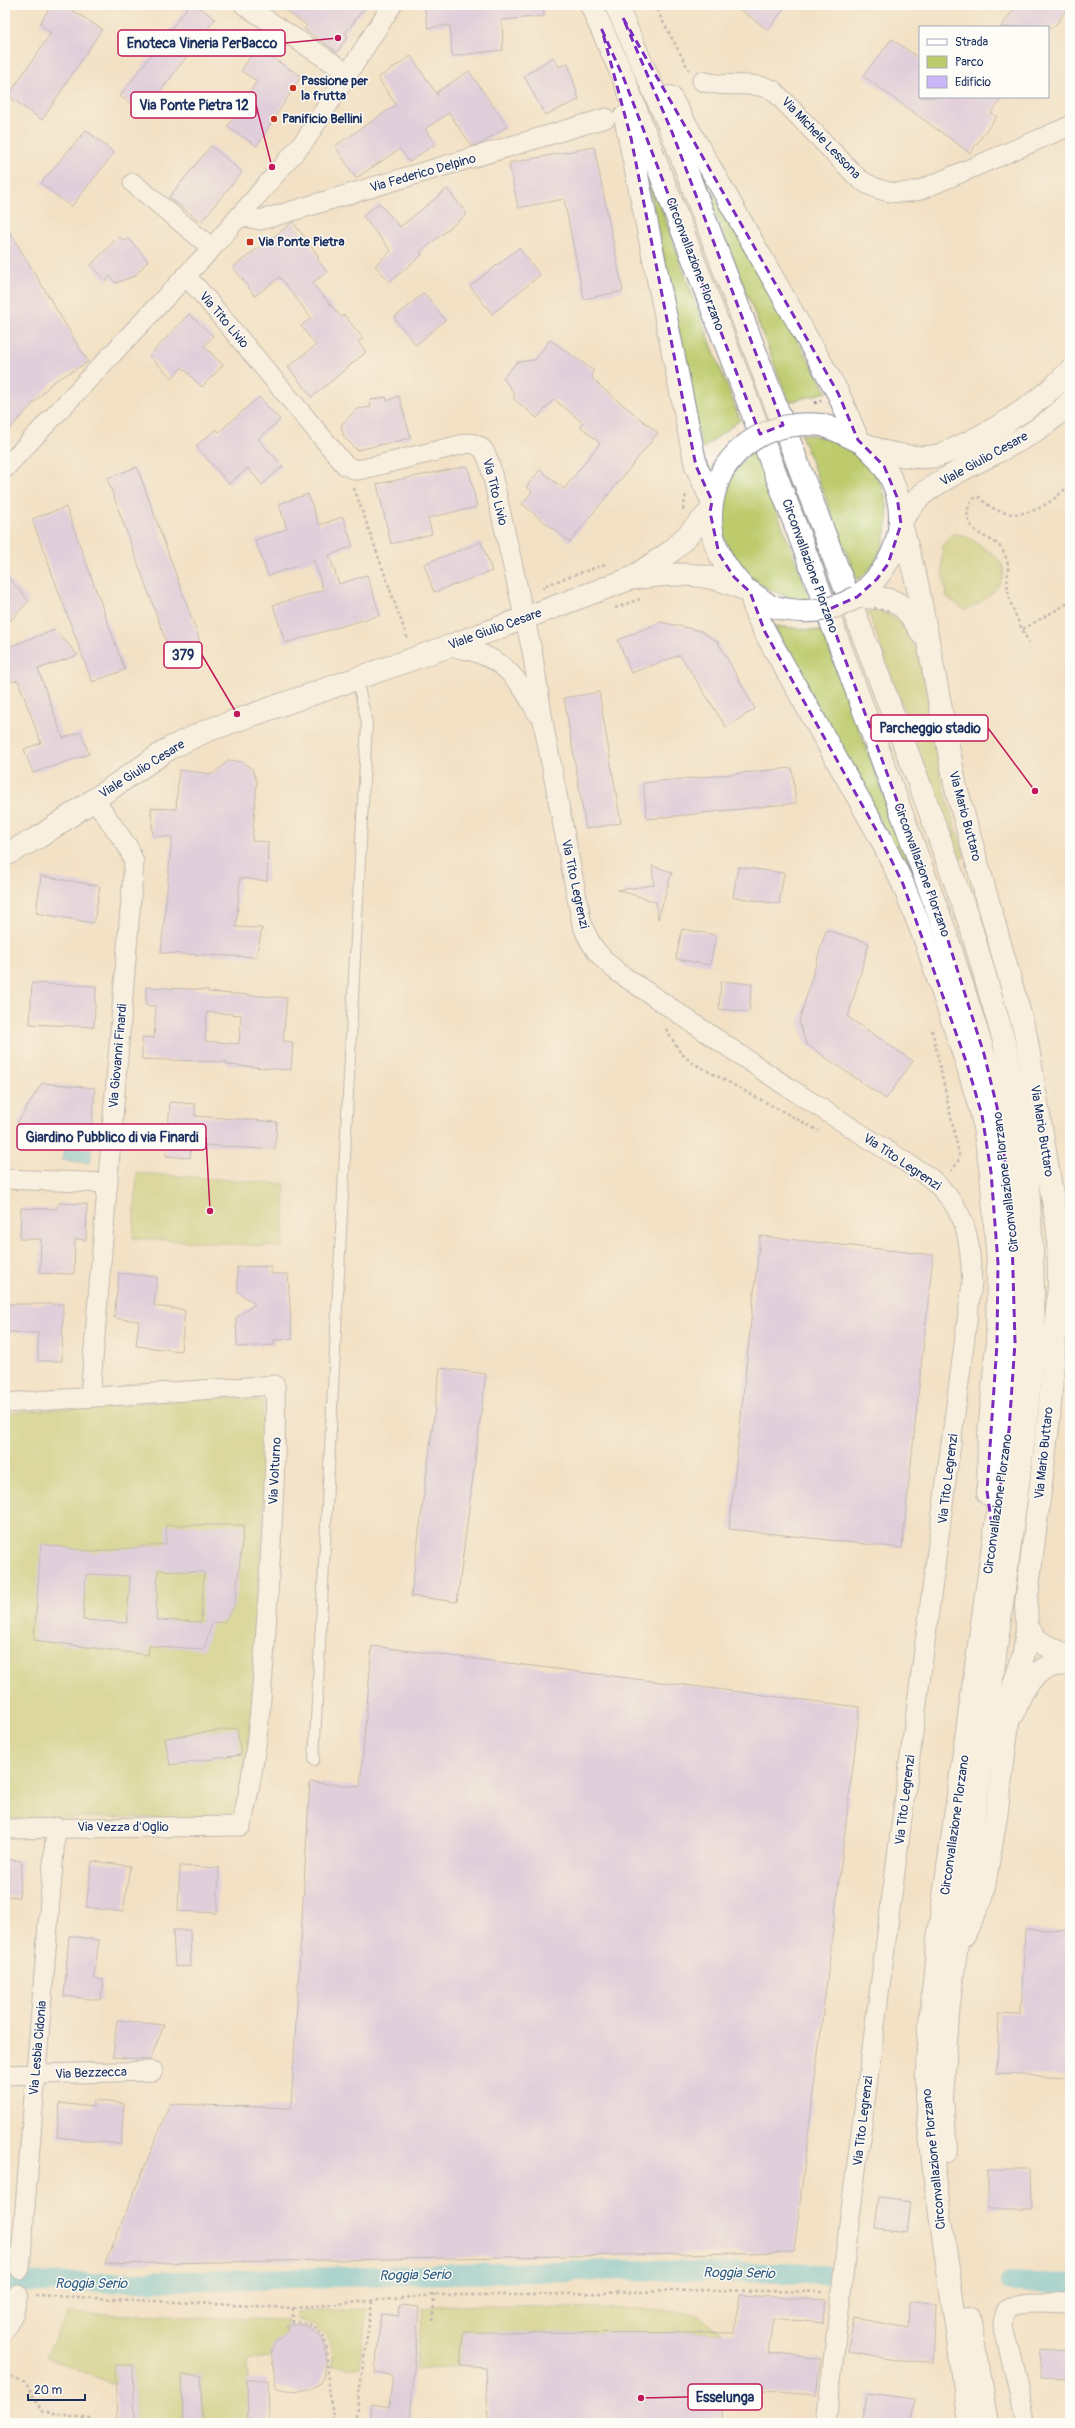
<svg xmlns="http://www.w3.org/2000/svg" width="1075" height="2428" viewBox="0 0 1075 2428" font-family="Pangolin,sans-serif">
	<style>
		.green { fill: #becb6d; stroke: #6c7d66 }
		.water { fill: #5cc5d8; stroke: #3c7a9b }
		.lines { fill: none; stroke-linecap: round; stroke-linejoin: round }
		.canal { stroke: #5cc5d8; stroke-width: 20 }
		.building { fill: #cbb7f7; fill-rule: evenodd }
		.lane-casing { stroke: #878892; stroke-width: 12 }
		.street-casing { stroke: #878892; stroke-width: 21 }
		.secondary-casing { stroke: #878892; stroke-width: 24 }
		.highway-casing { stroke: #878892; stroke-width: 24 }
		.path { stroke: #878892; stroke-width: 2.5; stroke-dasharray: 3 3; stroke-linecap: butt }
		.lane { stroke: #fff; stroke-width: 10 }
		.street { stroke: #fff; stroke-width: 19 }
		.secondary { stroke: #fff; stroke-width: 22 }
		.highway { stroke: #fff; stroke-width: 22 }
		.secondary-bridge-casing { stroke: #878892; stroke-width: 24; stroke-linecap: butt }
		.path-bridge { stroke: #878892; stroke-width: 2.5; stroke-dasharray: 3 3; stroke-linecap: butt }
		.secondary-bridge { stroke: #fff; stroke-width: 22 }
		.marked { fill: none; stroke: #7b2cbf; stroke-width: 3; stroke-dasharray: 8 5; stroke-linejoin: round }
		.poi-dot { fill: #c8321e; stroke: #fdfcf7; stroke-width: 1.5 }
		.labels { text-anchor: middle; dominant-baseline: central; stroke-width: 3; stroke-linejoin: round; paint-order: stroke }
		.poi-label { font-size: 13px; font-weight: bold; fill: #1b2f5e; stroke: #fdfcf7; text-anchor: start }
		.street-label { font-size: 13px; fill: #1b2f5e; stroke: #fdfcf7 }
		.water-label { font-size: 14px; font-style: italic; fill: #2e5c83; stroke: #fdfcf7 }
		.leader { fill: none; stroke: #c2185b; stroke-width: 1.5 }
		.callout-dot { fill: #c2185b; stroke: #fdfcf7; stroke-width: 1.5 }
		.callout { fill: #fdfcf7; stroke: #c2185b; stroke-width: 1.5 }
		.callout-label { font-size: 14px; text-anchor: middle; font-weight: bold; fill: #1b2f5e }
	</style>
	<rect width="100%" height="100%" fill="#fdfcf7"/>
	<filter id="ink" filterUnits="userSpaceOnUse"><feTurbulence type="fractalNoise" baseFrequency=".025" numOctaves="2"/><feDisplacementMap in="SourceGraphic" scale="8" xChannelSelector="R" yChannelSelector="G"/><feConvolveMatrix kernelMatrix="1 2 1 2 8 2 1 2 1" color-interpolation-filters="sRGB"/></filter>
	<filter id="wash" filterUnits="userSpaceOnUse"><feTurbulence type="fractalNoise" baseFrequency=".012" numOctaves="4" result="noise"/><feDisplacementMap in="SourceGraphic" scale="16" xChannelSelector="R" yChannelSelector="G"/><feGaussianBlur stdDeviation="0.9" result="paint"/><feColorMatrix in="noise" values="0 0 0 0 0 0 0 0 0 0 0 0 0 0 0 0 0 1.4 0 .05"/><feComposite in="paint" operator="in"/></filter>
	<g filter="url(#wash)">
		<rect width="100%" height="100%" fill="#f3e1c5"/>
		<!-- green -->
		<g class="green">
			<polygon points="699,170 827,392 789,402"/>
			<polygon points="647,174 649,174 688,284 740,420 702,449"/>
			<path d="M801 434C859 438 904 487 882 546 877 559 869 573 857 580Z"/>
			<path d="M754 450 810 600C747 597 699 536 733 476 738 466 746 458 754 450Z"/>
			<path d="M952 534C965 534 971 539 982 547 988 551 995 555 999 560 1016 580 981 604 965 610L947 597 942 571V546Z"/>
			<path d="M876 611C891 614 902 621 909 635 927 671 933 736 941 778 947 804 957 831 965 857L959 858 868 612Z"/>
			<polygon points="774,626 822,631 911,867 907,870"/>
			<polygon points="137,1173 285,1184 283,1247 133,1238"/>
			<polygon points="217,1397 262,1401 265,1469 252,1715 244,1780 233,1819 89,1817 5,1819 5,1413"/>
			<polygon points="440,2305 651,2309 699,2315 722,2333 463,2333 460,2365 415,2369 423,2308"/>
			<path d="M367 2309 359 2368 332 2366C333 2341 323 2322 296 2319L297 2312Z"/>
			<polygon points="68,2313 287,2320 288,2334 275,2342 270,2357 248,2360 248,2421 202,2421 201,2375 182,2375 183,2422 135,2423 133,2365 116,2365 116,2385 46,2357"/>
		</g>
		<!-- water -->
		<polygon class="water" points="64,1146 92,1149 90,1163 62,1160"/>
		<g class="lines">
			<!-- canal -->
			<g class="canal">
				<polyline points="5,2282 91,2283 617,2270 824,2274"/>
				<polyline points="1010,2282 1070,2284"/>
			</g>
		</g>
		<g id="blocks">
			<!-- building -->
			<g class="building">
				<polygon points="51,5 64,5 102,29 42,120 8,96 51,33 40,24"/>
				<polygon points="189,5 196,5 215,19 144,113 120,96"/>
				<polygon points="277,5 367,5 345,33 348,36 337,52 304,29 307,25"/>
				<polygon points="424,5 543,5 544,16 502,20 503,50 452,56 450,25 428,28"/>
				<polygon points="734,5 787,5 768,30"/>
				<polygon points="1017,5 1070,5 1054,27 1001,27"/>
				<polygon points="892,39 920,59 920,97 1003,97 991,113 997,116 970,153 863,76"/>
				<polygon points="256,48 301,76 257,146 227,127 257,81 241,71"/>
				<polygon points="411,56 438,96 437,92 469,71 507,126 481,144 472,146 449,113 425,129 435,144 409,162 400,149 356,178 335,146 396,105 378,78"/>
				<polygon points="553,57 559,67 568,63 579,100 545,115 524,76"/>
				<polygon points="86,130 114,153 71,207 41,183"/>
				<polygon points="211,146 242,172 201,222 169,197"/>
				<polygon points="594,147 623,291 584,299 564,199 518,208 509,163"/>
				<polygon points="447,189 467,214 420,252 422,255 389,282 375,265 391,251 363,216 379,203 400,227"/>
				<polygon points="293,222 319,257 317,259 327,272 312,283 341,317 344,315 363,338 358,342 366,352 312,397 288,367 316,345 301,326 311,318 280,277 255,296 233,267"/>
				<polygon points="5,224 88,362 53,382 5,434"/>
				<polygon points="118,237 126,241 128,238 148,261 135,276 116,283 110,276 106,281 91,265"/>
				<polygon points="519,248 540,275 492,314 470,286"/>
				<polygon points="424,293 445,320 416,345 394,318"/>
				<polygon points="189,314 213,336 204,346 223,365 202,387 182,367 172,378 149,356"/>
				<polygon points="550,340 593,370 592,378 601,387 658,433 570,542 522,504 532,492 526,487 540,470 564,489 600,443 580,426 583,423 554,399 537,418 514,399 514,393 503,378 517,362 535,360"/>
				<polygon points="399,396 411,438 357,450 344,437 341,425 357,409 371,407 370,400 386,397 387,401"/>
				<polygon points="259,397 280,420 258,439 283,466 262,485 248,468 229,484 196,446 216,429 219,432"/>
				<polygon points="468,466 477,507 428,518 432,534 391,544 377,484"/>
				<polygon points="137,467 200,641 170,652 107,478"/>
				<polygon points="308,494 319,525 343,517 353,546 329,555 339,584 367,575 380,615 285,643 273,605 323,590 314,560 268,576 255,540 287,529 279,504"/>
				<polygon points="66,507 125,670 92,682 32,519"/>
				<polygon points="481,542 492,571 434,592 424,564"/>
				<polygon points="5,574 29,601 5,626"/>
				<polygon points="661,622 701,631 718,642 755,709 726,727 680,655 631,673 618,640"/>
				<polygon points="55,630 78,655 38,669 63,738 81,732 89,754 33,773 24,749 41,743 18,680 5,684 5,648"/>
				<polygon points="599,692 621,823 586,829 564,698"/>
				<polygon points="229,760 242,762 252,769 257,782 252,841 268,842 267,881 240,878 236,927 262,928 256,957 161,953 172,837 153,836 151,808 176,809 179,770 213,774"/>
				<polygon points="792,768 796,803 647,819 643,783"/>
				<polygon points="652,866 672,872 658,919 656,902 618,890 654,885"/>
				<polygon points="738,867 784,873 779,904 733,897"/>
				<polygon points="41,876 100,886 94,923 36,913"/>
				<polygon points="682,929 716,935 710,965 676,959"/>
				<polygon points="826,930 869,943 848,1017 913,1061 886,1099 806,1044 799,1022"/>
				<polygon points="721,981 752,984 749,1012 719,1009"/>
				<polygon points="32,983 96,986 94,1027 30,1024"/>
				<path d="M146 987 208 990V992L287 998 283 1041 293 1042 291 1070 227 1065V1062L142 1059V1037L154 1038 156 1006H146ZM207 1012 241 1015 239 1044 205 1041Z"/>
				<polygon points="42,1083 95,1088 91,1134 49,1130 43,1140 17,1123"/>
				<polygon points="170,1102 195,1104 195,1116 277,1122 275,1150 191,1144 190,1158 166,1156"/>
				<polygon points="59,1203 87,1204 86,1240 75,1239 74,1274 40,1273 41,1239 20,1239 21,1208 56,1209"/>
				<polygon points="760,1236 933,1255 902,1548 729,1529"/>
				<polygon points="271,1266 271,1274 288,1274 292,1339 274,1340 274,1345 237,1347 236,1318 255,1304 238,1292 237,1267"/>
				<polygon points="119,1273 157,1277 154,1306 185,1310 181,1351 136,1346 139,1321 114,1318"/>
				<polygon points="5,1304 63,1304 62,1361 38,1361 38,1333 5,1332"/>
				<polygon points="440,1368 486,1374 457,1602 411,1596"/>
				<path d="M166 1525H244L235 1604 224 1622 212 1623 204 1649 149 1646 148 1655 34 1640 41 1544 95 1552 166 1544ZM158 1570 204 1572 201 1622 156 1620ZM86 1574 130 1576 127 1623 83 1620Z"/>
				<polygon points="372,1646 860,1707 794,2252 105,2264 170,2104 291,2108 310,1782 360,1787"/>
				<polygon points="237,1728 241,1755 170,1765 165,1738"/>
				<polygon points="5,1859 22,1861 19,1897 5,1896"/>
				<polygon points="92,1861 130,1866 123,1912 86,1907"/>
				<polygon points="180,1866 219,1868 217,1913 178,1911"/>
				<polygon points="1025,1929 1070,1931 1070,2077 997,2074 999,2013 1021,2014"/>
				<polygon points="173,1930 190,1930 191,1966 175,1967"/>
				<polygon points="69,1936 99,1940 94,1978 103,1980 101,2000 64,1996"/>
				<polygon points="117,2020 164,2025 150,2060 113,2057"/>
				<polygon points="94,2100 124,2104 121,2144 57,2137 60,2103 93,2107"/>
				<polygon points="988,2169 1032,2169 1033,2208 988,2208"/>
				<polygon points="879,2197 911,2201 907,2233 875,2229"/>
				<polygon points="739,2295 826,2300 822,2323 773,2318 768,2353 821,2359 816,2395 723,2388 722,2423 488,2423 486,2367 460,2365 463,2332 735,2333"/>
				<polygon points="910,2302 936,2303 933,2362 901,2361 848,2352 854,2318 909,2328"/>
				<polygon points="400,2305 419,2307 410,2423 369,2423 371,2404 389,2407 393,2375 375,2373 381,2314 399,2316"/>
				<polygon points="287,2325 303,2325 311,2328 320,2335 323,2341 327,2361 324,2376 319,2384 309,2390 298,2392 276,2388 271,2351 275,2342 288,2332"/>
				<polygon points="1041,2348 1070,2350 1070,2381 1040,2380"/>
				<polygon points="115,2365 133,2365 135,2423 117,2423"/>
				<polygon points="182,2375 201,2375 202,2423 183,2423"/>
				<polygon points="247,2380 268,2380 269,2423 248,2423"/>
				<polygon points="867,2393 915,2399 912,2423 863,2423"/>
			</g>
		</g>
	</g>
	<g filter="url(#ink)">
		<use href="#blocks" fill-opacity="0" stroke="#878892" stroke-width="1"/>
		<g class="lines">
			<!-- lane casing -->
			<g class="lane-casing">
				<polyline id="lane" points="314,1760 367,723 357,679"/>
			</g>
			<!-- street casing -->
			<g class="street-casing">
				<g id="street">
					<polyline points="244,5 348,73"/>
					<path d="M702 81C725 89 751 80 773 90L859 179C879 192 896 196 920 190L1070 126"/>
					<polyline points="133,183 212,248"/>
					<polyline points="239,216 260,220 282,214 606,118"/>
					<path d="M185 276 199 290 345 465 356 470 363 469 468 443C482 444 486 452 490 465L532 651 544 727 582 924C591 948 600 957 619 973L786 1086 929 1177C968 1211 969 1234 972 1283L849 2224 826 2423"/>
					<polyline points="5,468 212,248 306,139 392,5"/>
					<path d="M447 647C493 650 517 672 537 713"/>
					<polyline points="5,1179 108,1183"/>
					<polyline points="90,1396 134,862 128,847 94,799"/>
					<path d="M5 1403 275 1385C277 1456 272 1526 268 1597 263 1674 260 1751 241 1826L5 1829"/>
					<polyline points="5,2075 153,2071"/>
					<polyline points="20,2269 56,1827"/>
					<polyline points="5,2330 14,2312 18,2294"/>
					<path d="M1026 2423 1003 2324C1004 2319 1003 2313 1007 2309 1017 2298 1056 2303 1070 2303"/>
				</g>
			</g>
			<!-- secondary casing -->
			<g class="secondary-casing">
				<g id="secondary">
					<path d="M822 425C846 432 866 448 889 453 904 456 921 459 935 456 946 454 958 447 969 442 1007 424 1040 402 1070 371"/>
					<path d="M723 470C701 515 710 552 743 587"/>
					<path d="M901 520C909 511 916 499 925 492 972 458 1030 445 1070 402"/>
					<polyline points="901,524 917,583 956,788 1026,1036 1058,1231 1059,1283 1049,1418 1026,1604 1027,1627 1038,1641 1070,1658"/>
					<path d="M635 578C677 573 703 571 742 588 751 591 758 598 766 603"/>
					<path d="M857 597C909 555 916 493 866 446"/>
					<path d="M857 597C896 598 903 600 922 634"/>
					<polyline points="5,855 39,837 170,748 206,731 447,647 632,578 673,550 710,512"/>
					<path d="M1014 1713C1021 1687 1039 1660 1070 1665"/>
				</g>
			</g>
			<!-- highway casing -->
			<g class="highway-casing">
				<g id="highway">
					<polyline points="591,5 624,79 798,532 945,931 984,1054 997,1107 1006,1158 1015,1261 1015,1342 1009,1430 938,1939 928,2046 926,2097 935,2179 970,2423"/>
					<polyline points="616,5 672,132 927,804 970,924 1005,1045 1027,1167 1032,1252 1034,1335 1026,1423 949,2003 942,2098 946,2151"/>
					<polyline points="670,97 838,393 858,440"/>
					<polyline points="625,116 696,466 712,501"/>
					<polyline points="750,592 756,613 765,632 879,835 903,884 924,937 967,1064 982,1115 991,1172 998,1263 997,1344 989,1434 988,1494"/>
					<polyline points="964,1935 982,1897 996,1817 1012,1691 1024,1654 1027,1627"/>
					<polyline points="969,2317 987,2423"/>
				</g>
			</g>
			<!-- path -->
			<g class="path">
				<polyline points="654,5 689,70"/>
				<polyline points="354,488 408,640"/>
				<polyline points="683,510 686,493"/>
				<polyline points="544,589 543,586 606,564"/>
				<polyline points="615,608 640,599"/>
				<polyline points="1023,629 1070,602"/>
				<path d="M1029 644C1022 627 1010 608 1008 590 1005 573 1013 570 1003 551 996 537 976 538 969 522 965 512 969 501 978 496 1008 528 1043 513 1070 484"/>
				<polyline points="666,1029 680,1052 691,1062 819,1131"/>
				<polyline points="932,1030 959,1154 958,1162 951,1171"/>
				<polyline points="35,2295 293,2308 434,2295 530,2295 708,2290 823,2292"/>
				<path d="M293 2308V2322C335 2322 327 2357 328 2387 329 2399 334 2410 333 2423"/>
				<polyline points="433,2321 434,2295"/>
				<polyline points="5,2375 26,2382 42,2411 90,2419 94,2423"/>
				<polyline points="410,2419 435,2418 434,2423"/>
				<polyline points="355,2423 372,2302"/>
			</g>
			<!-- lane -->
			<use href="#lane" class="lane"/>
			<!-- street -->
			<use href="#street" class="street"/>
			<!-- secondary -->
			<use href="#secondary" class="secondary"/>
			<!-- highway -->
			<use href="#highway" class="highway"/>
			<!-- secondary-bridge casing -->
			<g class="secondary-bridge-casing">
				<g id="secondary-bridge">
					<path d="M723 470C746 435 781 421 822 425"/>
					<path d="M775 607C805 615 831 612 857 597"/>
				</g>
			</g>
			<!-- path-bridge -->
			<g class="path-bridge">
				<polyline points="814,403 821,401"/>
				<polyline points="874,608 891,612"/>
			</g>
			<!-- secondary-bridge -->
			<use href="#secondary-bridge" class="secondary-bridge"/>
		</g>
	</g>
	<!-- marked area -->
	<path d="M0 0H1075V2428H0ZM623 18 838 393 858 440 884 466 897 497 901 524 888 564 877 579 857 597 827 610 945 931 984 1054 997 1107 1011 1204 1015 1342 1009 1430 993 1533 987 1491 997 1344 998 1263 991 1172 982 1115 967 1064 903 884 879 835 765 632 750 592 734 577 719 554 710 512 712 501 696 466 631 138 602 30 624 79 760 434 783 425 672 132Z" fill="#f3e1c5" fill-opacity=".55" fill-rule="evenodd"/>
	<path class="marked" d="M623 18 838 393 858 440 884 466 897 497 901 524 888 564 877 579 857 597 827 610 945 931 984 1054 997 1107 1011 1204 1015 1342 1009 1430 993 1533 987 1491 997 1344 998 1263 991 1172 982 1115 967 1064 903 884 879 835 765 632 750 592 734 577 719 554 710 512 712 501 696 466 631 138 602 30 624 79 760 434 783 425 672 132Z"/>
	<!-- markers -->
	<g class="poi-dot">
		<circle cx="293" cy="88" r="4"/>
		<circle cx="274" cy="119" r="4"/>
		<rect x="246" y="238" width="8" height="8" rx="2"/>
	</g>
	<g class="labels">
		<!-- poi labels -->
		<g class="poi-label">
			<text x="301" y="81">Passione per<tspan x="301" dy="15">la frutta</tspan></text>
			<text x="282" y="119">Panificio Bellini</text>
			<text x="258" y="242">Via Ponte Pietra</text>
		</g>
		<!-- street labels -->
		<g class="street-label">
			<text transform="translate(821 138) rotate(46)">Via Michele Lessona</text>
			<text transform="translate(423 173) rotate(-16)">Via Federico Delpino</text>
			<text transform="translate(695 264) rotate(69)">Circonvallazione Plorzano</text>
			<text transform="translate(224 320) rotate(50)">Via Tito Livio</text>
			<text transform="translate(984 459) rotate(-29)">Viale Giulio Cesare</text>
			<text transform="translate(495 492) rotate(76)">Via Tito Livio</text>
			<text transform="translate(810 566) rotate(70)">Circonvallazione Plorzano</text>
			<text transform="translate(495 629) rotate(-20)">Viale Giulio Cesare</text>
			<text transform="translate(142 769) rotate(-32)">Viale Giulio Cesare</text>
			<text transform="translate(965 816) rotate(75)">Via Mario Buttaro</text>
			<text transform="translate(922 870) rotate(70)">Circonvallazione Plorzano</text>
			<text transform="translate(575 884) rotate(78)">Via Tito Legrenzi</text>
			<text transform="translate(118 1056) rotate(-85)">Via Giovanni Finardi</text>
			<text transform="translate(1042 1131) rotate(81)">Via Mario Buttaro</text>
			<text transform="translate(902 1162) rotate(34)">Via Tito Legrenzi</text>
			<text transform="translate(1006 1182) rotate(-97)">Circonvallazione Plorzano</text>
			<text transform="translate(1044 1453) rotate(-84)">Via Mario Buttaro</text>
			<text transform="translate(275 1471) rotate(-87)">Via Volturno</text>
			<text transform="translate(948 1479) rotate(-83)">Via Tito Legrenzi</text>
			<text transform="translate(998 1504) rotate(-82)">Circonvallazione Plorzano</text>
			<text transform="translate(905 1800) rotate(-83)">Via Tito Legrenzi</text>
			<text transform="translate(955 1825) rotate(-82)">Circonvallazione Plorzano</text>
			<text x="123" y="1827">Via Vezza d'Oglio</text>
			<text transform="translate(38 2048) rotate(-85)">Via Lesbia Cidonia</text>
			<text transform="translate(91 2073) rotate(-2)">Via Bezzecca</text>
			<text transform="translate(863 2121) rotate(-83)">Via Tito Legrenzi</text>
			<text transform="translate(934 2159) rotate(-96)">Circonvallazione Plorzano</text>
		</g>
		<!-- water labels -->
		<g class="water-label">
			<text transform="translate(739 2273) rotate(1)">Roggia Serio</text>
			<text transform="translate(415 2275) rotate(-1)">Roggia Serio</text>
			<text x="91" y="2283">Roggia Serio</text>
		</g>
	</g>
	<!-- callouts -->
	<path class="leader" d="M338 38L285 43M272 167L256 105M237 714L202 655M1035 791L988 728M210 1211L206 1137M641 2398L688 2397"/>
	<g class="callout-dot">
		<circle cx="338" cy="38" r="4"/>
		<circle cx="272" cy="167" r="4"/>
		<circle cx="237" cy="714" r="4"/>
		<circle cx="1035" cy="791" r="4"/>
		<circle cx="210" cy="1211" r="4"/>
		<circle cx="641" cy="2398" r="4"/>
	</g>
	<g class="callout">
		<rect x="118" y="30" width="167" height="26" rx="4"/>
		<rect x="131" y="92" width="125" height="26" rx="4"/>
		<rect x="164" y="642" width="38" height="26" rx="4"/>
		<rect x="871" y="715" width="117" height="26" rx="4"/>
		<rect x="17" y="1124" width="189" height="26" rx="4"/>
		<rect x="688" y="2384" width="74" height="26" rx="4"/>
	</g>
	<g class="callout-label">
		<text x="202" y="48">Enoteca Vineria PerBacco</text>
		<text x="194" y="110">Via Ponte Pietra 12</text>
		<text x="183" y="660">379</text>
		<text x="930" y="733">Parcheggio stadio</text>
		<text x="112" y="1142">Giardino Pubblico di via Finardi</text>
		<text x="725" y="2402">Esselunga</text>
	</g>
	<!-- margin -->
	<rect width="1075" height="2428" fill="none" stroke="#fdfcf7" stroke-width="20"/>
	<!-- legend -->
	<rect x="919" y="26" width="130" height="72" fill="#fdfcf7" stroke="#a3aaba"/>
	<rect x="927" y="39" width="20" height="6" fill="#ffffff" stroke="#a3aaba"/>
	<text x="955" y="46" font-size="12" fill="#1b2f5e">Strada</text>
	<rect x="927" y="56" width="20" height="12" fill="#becb6d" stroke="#a3aaba"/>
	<text x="955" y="66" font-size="12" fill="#1b2f5e">Parco</text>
	<rect x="927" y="76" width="20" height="12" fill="#cbb7f7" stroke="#a3aaba"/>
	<text x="955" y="86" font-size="12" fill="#1b2f5e">Edificio</text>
	<!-- scale -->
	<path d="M28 2394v6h57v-6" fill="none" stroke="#1b2f5e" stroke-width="2"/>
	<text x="34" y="2394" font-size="12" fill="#1b2f5e" stroke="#fdfcf7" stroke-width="3" paint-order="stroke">20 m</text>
</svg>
